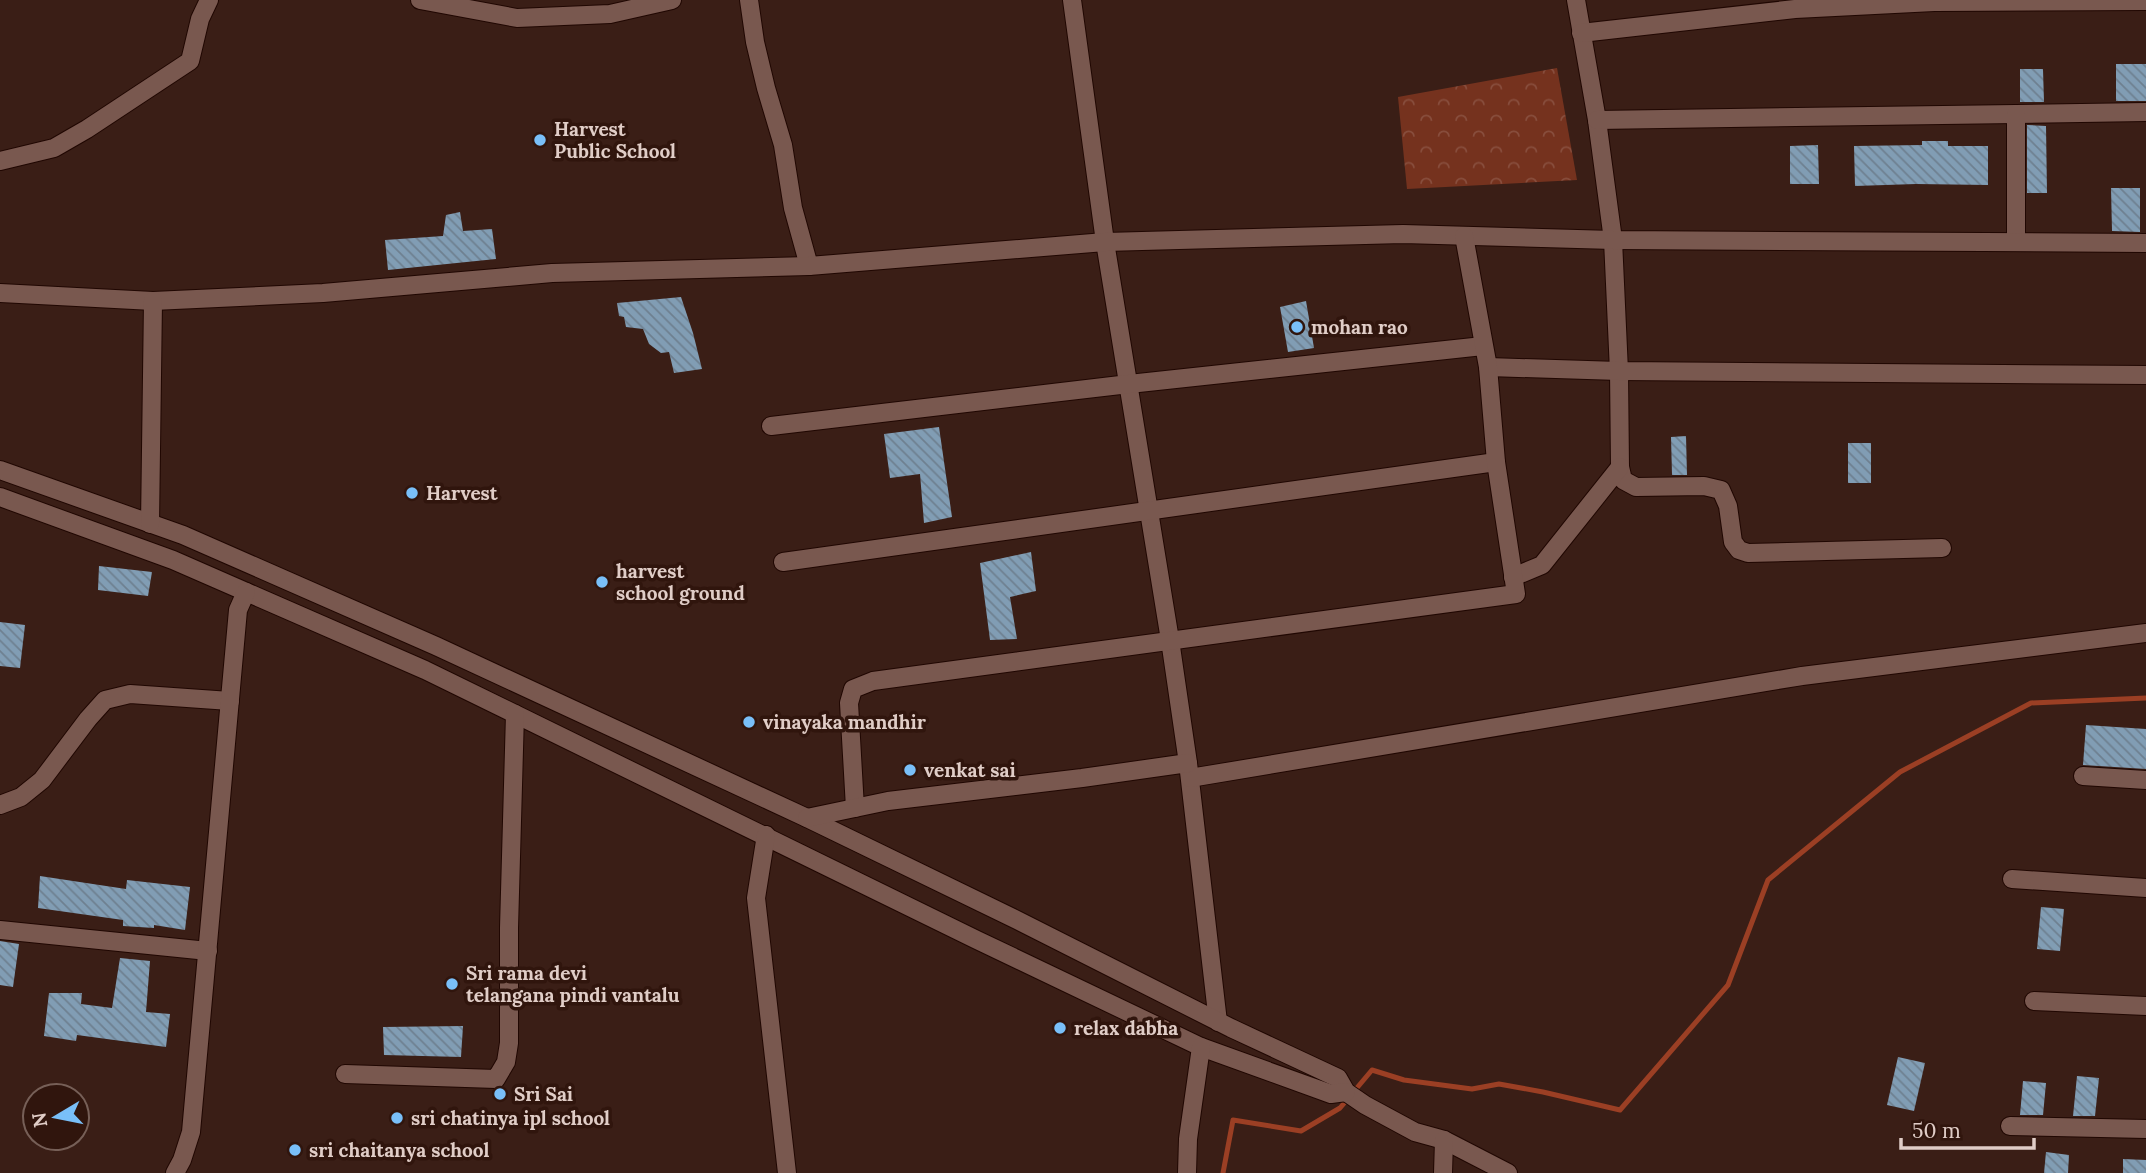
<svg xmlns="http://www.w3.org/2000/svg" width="2146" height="1173" viewBox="0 0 2146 1173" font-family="Lora,serif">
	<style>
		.park { fill: url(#park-crowns) }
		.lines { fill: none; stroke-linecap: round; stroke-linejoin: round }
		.stream { stroke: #9b3f24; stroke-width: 5 }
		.building { fill: url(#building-back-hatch) }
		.minor-casing { stroke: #200702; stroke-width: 20 }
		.minor { stroke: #79584f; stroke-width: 18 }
		.poi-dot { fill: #79bff8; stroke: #30150d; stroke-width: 2.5 }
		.labels { text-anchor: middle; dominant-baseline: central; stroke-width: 7; stroke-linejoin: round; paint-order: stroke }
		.poi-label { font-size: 19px; font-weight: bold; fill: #e0cdc7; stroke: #30150d; text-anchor: start }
	</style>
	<defs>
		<pattern id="park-crowns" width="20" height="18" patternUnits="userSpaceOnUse" patternTransform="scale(1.75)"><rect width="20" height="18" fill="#75321e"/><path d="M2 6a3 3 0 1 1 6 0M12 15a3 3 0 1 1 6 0" fill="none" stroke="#884e3d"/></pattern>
		<pattern id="building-back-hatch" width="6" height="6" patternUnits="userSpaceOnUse" patternTransform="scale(1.75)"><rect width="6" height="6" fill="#819db4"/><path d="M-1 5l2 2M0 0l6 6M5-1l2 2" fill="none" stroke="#6e8090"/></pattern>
	</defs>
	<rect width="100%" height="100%" fill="#3a1e16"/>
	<!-- park -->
	<polygon class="park" points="1557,68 1577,180 1407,189 1398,97"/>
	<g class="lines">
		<!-- stream -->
		<polyline class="stream" points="1223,1173 1233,1120 1301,1131 1340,1108 1372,1070 1404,1080 1472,1089 1499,1084 1543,1092 1620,1110 1728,985 1768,880 1900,772 2031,703 2146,698"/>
	</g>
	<!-- building -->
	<g class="building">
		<rect x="2116" y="64" width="30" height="37"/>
		<polygon points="2020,69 2043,69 2044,102 2020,102"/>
		<polygon points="2027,125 2046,126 2047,193 2027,193"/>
		<polygon points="1922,141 1948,141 1948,146 1988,146 1988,185 1916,184 1855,186 1854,146 1922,145"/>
		<polygon points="1818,145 1819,184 1790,184 1790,146"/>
		<polygon points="2111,188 2140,188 2140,232 2112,231"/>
		<polygon points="460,212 463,231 492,229 496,259 388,270 385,240 443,236 446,215"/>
		<polygon points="681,297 693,333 702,369 674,373 669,352 661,353 649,344 643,329 626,327 624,317 619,316 617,303"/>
		<polygon points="1306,301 1314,348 1288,352 1280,307"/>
		<polygon points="939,427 952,517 924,523 920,474 890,478 884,434"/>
		<polygon points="1686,436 1687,475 1672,475 1671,437"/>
		<rect x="1848" y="443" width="23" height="40"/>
		<polygon points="1031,552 1036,591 1010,597 1017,639 990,640 980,563"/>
		<polygon points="99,566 152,572 148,596 98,590"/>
		<polygon points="0,622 25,625 20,668 0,666"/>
		<polygon points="2086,725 2146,729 2146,769 2083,765"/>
		<polygon points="40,876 126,889 127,880 190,887 185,930 154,925 154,928 123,926 123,920 38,908"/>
		<polygon points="2041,907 2064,909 2060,951 2037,949"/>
		<polygon points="0,941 19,944 13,987 0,985"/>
		<polygon points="120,958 150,961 146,1012 170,1014 166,1047 77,1035 76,1041 44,1036 49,993 82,993 81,1004 112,1008"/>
		<polygon points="463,1026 461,1057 384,1055 383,1027"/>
		<polygon points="1898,1057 1925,1063 1914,1111 1887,1105"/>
		<polygon points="2077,1076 2099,1078 2095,1116 2073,1116"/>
		<polygon points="2023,1081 2046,1083 2043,1115 2020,1115"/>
		<polygon points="2046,1152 2069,1155 2068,1173 2044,1173"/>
		<polygon points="2123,1159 2146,1160 2146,1173 2123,1173"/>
	</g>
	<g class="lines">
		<!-- minor casing -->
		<g class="minor-casing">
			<g id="minor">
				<polyline points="420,0 517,18 610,14 672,0"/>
				<polyline points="749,0 755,42 766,88 783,145 793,208 809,266"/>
				<polyline points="1072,0 1105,242 1170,640 1188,763 1218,1022"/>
				<polyline points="1576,0 1597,120 1613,240 1619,371 1620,467 1623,480 1636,487 1704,486 1721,490 1728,506 1733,542 1739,550 1748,553 1942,548"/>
				<polyline points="1581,33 1795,9 1934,2 2146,1"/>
				<polyline points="1597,120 2146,112"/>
				<polyline points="0,161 54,148 87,129 190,61 200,19 209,0"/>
				<polyline points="2016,241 2016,114"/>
				<polyline points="0,293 153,301 323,293 552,273 809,266 1105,242 1403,234 1613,240 2146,243"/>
				<polyline points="1488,367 1619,371 2146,375"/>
				<polyline points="771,426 1129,384 1483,346"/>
				<polyline points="0,470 183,535 436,646 807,818 1017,920 1231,1028 1338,1078 1346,1092 1365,1105 1415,1132 1444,1140 1508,1173"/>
				<polyline points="0,497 173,560 425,670 977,940 1201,1047 1331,1094 1346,1092"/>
				<polyline points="150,524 153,301"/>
				<polyline points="783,562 1496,462"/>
				<polyline points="1513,577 1542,565 1620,467"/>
				<polyline points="2083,776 2146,780"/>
				<polyline points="1190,778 1802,676 2146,633"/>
				<polyline points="0,805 21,797 42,780 88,719 105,700 130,694 230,701"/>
				<polyline points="855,808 849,703 853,689 873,681 1516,594 1496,462 1488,367 1464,236"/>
				<polyline points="807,818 888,801 1082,778 1188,763"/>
				<polyline points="766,835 756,898 787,1173"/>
				<polyline points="2012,879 2146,888"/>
				<polyline points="0,930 208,951"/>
				<polyline points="2034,1001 2146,1006"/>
				<polyline points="345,1074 496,1079 506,1062 509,1043 509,928 515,714"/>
				<polyline points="2010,1126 2146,1129"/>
				<polyline points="175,1173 182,1160 191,1132 238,610 246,592"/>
				<polyline points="1187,1173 1188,1139 1201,1047"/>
				<polyline points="1443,1173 1444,1140"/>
			</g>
		</g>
		<!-- minor -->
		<use href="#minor" class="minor"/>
	</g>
	<!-- markers -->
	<g class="poi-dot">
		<circle cx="540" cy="140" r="7"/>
		<circle cx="1297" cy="327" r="7"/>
		<circle cx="412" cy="493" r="7"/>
		<circle cx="602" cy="582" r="7"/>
		<circle cx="749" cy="722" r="7"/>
		<circle cx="910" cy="770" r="7"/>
		<circle cx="452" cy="984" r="7"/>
		<circle cx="1060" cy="1028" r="7"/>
		<circle cx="500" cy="1094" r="7"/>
		<circle cx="397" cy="1118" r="7"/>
		<circle cx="295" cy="1150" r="7"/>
	</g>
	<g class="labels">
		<!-- poi labels -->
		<g class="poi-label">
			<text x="554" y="129">Harvest<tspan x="554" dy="22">Public School</tspan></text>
			<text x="1311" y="327">mohan rao</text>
			<text x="426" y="493">Harvest</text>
			<text x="616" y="571">harvest<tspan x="616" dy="22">school ground</tspan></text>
			<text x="763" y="722">vinayaka mandhir</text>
			<text x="924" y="770">venkat sai</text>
			<text x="466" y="973">Sri rama devi<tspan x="466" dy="22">telangana pindi vantalu</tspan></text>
			<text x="1074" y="1028">relax dabha</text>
			<text x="514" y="1094">Sri Sai</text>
			<text x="411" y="1118">sri chatinya ipl school</text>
			<text x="309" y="1150">sri chaitanya school</text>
		</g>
	</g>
	<!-- north arrow -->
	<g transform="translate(56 1117) rotate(260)"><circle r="33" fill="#30150d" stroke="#765f57" stroke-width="2"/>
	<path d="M0-5L12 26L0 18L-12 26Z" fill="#79bff8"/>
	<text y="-10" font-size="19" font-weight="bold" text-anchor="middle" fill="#e0cdc7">N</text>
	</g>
	<!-- scale -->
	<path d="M1901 1138v10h133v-10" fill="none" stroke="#e0cdc7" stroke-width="3.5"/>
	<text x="1912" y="1138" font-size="21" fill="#e0cdc7" stroke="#30150d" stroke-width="5" paint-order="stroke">50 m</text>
</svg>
